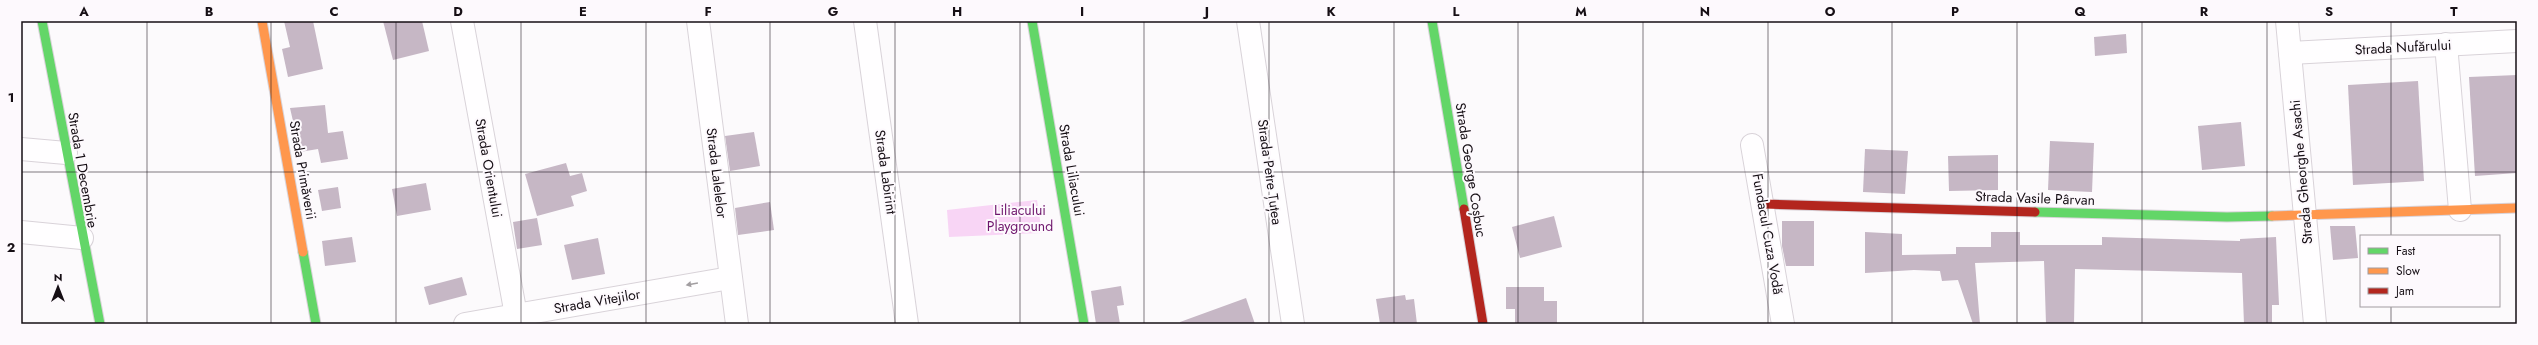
<svg xmlns="http://www.w3.org/2000/svg" width="2538" height="345" viewBox="0 0 2538 345" font-family="Jost,sans-serif">
	<style>
		.green { fill: #f8d5f5 }
		.building { fill: #c6b7c5 }
		.lines { fill: none; stroke-linecap: round; stroke-linejoin: round }
		.street-casing { stroke: #d9d3d9; stroke-width: 24 }
		.fast-casing { stroke: #d9d3d9; stroke-width: 11 }
		.slow-casing { stroke: #d9d3d9; stroke-width: 11 }
		.jam-casing { stroke: #d9d3d9; stroke-width: 11 }
		.street { stroke: #fffeff; stroke-width: 22 }
		.fast { stroke: #63d668; stroke-width: 9 }
		.slow { stroke: #ff974d; stroke-width: 9 }
		.jam { stroke: #b3261e; stroke-width: 9 }
		.oneway { fill: #a29ea1 }
		.grid { fill: none; stroke: #160f15; stroke-width: 1; stroke-opacity: 0.55 }
		.labels { text-anchor: middle; dominant-baseline: central; stroke-width: 4; stroke-linejoin: round; paint-order: stroke }
		.street-label { font-size: 14px; fill: #160f15; stroke: #fdf9fd }
		.park-label { font-size: 14px; fill: #6e166c; stroke: #fdf9fd }
		.neatline { fill: none; stroke: #160f15; stroke-width: 1.5 }
		.grid-label { font-size: 13px; text-anchor: middle; font-weight: bold; fill: #160f15 }
	</style>
	<rect width="100%" height="100%" fill="#fcfafc"/>
	<!-- green -->
	<polygon class="green" points="1037,200 1042,233 949,237 947,210"/>
	<!-- building -->
	<g class="building">
		<polygon points="284,21 313,21 323,69 288,77 282,49 290,47"/>
		<polygon points="383,21 422,21 429,51 393,60"/>
		<polygon points="2126,34 2127,53 2095,56 2094,37"/>
		<polygon points="2517,75 2517,173 2475,176 2469,77"/>
		<polygon points="2418,81 2424,181 2353,185 2348,85"/>
		<polygon points="325,105 328,133 343,131 348,159 321,163 318,149 300,152 290,108"/>
		<polygon points="2241,122 2245,166 2202,170 2198,126"/>
		<polygon points="754,132 760,166 730,171 725,136"/>
		<polygon points="2050,141 2094,143 2092,192 2048,190"/>
		<polygon points="1865,149 1908,151 1905,194 1863,192"/>
		<polygon points="1998,155 1998,190 1949,191 1948,156"/>
		<polygon points="566,163 570,176 582,173 587,191 571,196 574,206 537,216 525,174"/>
		<polygon points="426,183 431,210 397,216 392,189"/>
		<polygon points="338,187 341,208 322,211 318,190"/>
		<polygon points="770,202 774,230 738,235 735,208"/>
		<polygon points="1554,216 1562,247 1520,258 1512,227"/>
		<polygon points="537,218 542,245 517,249 513,222"/>
		<polygon points="1782,221 1814,221 1814,266 1786,266 1782,246"/>
		<polygon points="2330,226 2355,226 2358,258 2333,260"/>
		<polygon points="1865,232 1902,234 1902,255 1956,254 1956,247 1991,247 1991,232 2020,232 2020,245 2102,245 2102,237 2240,241 2240,239 2276,237 2279,305 2272,305 2272,324 2244,324 2242,273 2075,269 2074,324 2046,324 2044,261 1975,263 1980,324 1973,324 1958,280 1942,281 1940,271 1914,270 1865,273"/>
		<polygon points="352,237 356,262 325,266 322,241"/>
		<polygon points="598,238 605,274 572,280 564,245"/>
		<polygon points="462,277 467,295 429,305 424,287"/>
		<polygon points="1121,286 1124,305 1117,306 1120,324 1096,324 1091,291"/>
		<polygon points="1506,287 1544,287 1544,301 1557,301 1557,324 1515,324 1515,309 1506,309"/>
		<polygon points="1405,295 1406,300 1414,299 1417,324 1380,324 1376,299"/>
		<polygon points="1246,298 1255,324 1180,324 1180,322"/>
	</g>
	<g class="lines">
		<!-- street casing -->
		<g class="street-casing">
			<g id="street">
				<polyline points="462,21 516,315"/>
				<polyline points="698,21 737,324"/>
				<polyline points="865,21 907,324"/>
				<polyline points="1248,21 1293,324"/>
				<polyline points="2287,21 2315,324"/>
				<polyline points="2446,44 2460,210"/>
				<polyline points="2290,53 2517,41"/>
				<polyline points="1752,145 1783,324"/>
				<polyline points="21,149 66,153"/>
				<polyline points="21,232 82,238"/>
				<polyline points="465,324 730,278"/>
			</g>
		</g>
		<!-- fast casing -->
		<g class="fast-casing">
			<g id="fast">
				<polyline points="42,21 100,324"/>
				<polyline points="1032,21 1084,324"/>
				<polyline points="1432,21 1464,209"/>
				<polyline points="2035,212 2227,217 2272,216"/>
				<polyline points="303,252 316,324"/>
			</g>
		</g>
		<!-- slow casing -->
		<g class="slow-casing">
			<g id="slow">
				<polyline points="262,21 303,252"/>
				<polyline points="2272,216 2517,208"/>
			</g>
		</g>
		<!-- jam casing -->
		<g class="jam-casing">
			<g id="jam">
				<polyline points="1764,204 2035,212"/>
				<polyline points="1464,209 1483,324"/>
			</g>
		</g>
		<!-- street -->
		<use href="#street" class="street"/>
		<!-- fast -->
		<use href="#fast" class="fast"/>
		<!-- slow -->
		<use href="#slow" class="slow"/>
		<!-- jam -->
		<use href="#jam" class="jam"/>
	</g>
	<!-- one-way arrows -->
	<defs><path id="oneway-solid" d="M-6-.8H1V-3.2L6.5 0L1 3.2V.8H-6Z"/></defs>
	<use class="oneway" href="#oneway-solid" transform="translate(692 284) rotate(170)"/>
	<!-- grid -->
	<path class="grid" d="M147 21V324M271 21V324M396 21V324M521 21V324M646 21V324M770 21V324M895 21V324M1020 21V324M1144 21V324M1269 21V324M1394 21V324M1518 21V324M1643 21V324M1768 21V324M1892 21V324M2017 21V324M2142 21V324M2267 21V324M2391 21V236M21 172H2517M2391 306V324"/>
	<g class="labels">
		<!-- street labels -->
		<g class="street-label">
			<text transform="translate(2403 47) rotate(-3)">Strada Nufărului</text>
			<text transform="translate(489 168) rotate(80)">Strada Orientului</text>
			<text transform="translate(83 170) rotate(80)">Strada 1 Decembrie</text>
			<text transform="translate(303 170) rotate(80)">Strada Primăverii</text>
			<text transform="translate(1072 170) rotate(80)">Strada Liliacului</text>
			<text transform="translate(1471 170) rotate(81)">Strada George Coșbuc</text>
			<text transform="translate(886 172) rotate(82)">Strada Labirint</text>
			<text transform="translate(1270 172) rotate(82)">Strada Petre Țuțea</text>
			<text transform="translate(2301 172) rotate(-95)">Strada Gheorghe Asachi</text>
			<text transform="translate(717 173) rotate(83)">Strada Lalelelor</text>
			<text transform="translate(2035 198) rotate(2)">Strada Vasile Pârvan</text>
			<text transform="translate(1768 234) rotate(80)">Fundacul Cuza Vodă</text>
			<text transform="translate(597 301) rotate(-10)">Strada Vitejilor</text>
		</g>
		<!-- park labels -->
		<g class="park-label">
			<text x="1020" y="210">Liliacului<tspan x="1020" dy="16">Playground</tspan></text>
		</g>
	</g>
	<!-- border -->
	<rect width="2538" height="345" fill="none" stroke="#fdf9fd" stroke-width="44"/>
	<!-- legend -->
	<rect x="2360" y="235" width="140" height="72" fill="#fdf9fd" stroke="#a19ba0"/>
	<rect x="2368" y="248" width="20" height="6" fill="#63d668" stroke="#a19ba0"/>
	<text x="2396" y="255" font-size="12" fill="#160f15">Fast</text>
	<rect x="2368" y="268" width="20" height="6" fill="#ff974d" stroke="#a19ba0"/>
	<text x="2396" y="275" font-size="12" fill="#160f15">Slow</text>
	<rect x="2368" y="288" width="20" height="6" fill="#b3261e" stroke="#a19ba0"/>
	<text x="2396" y="295" font-size="12" fill="#160f15">Jam</text>
	<!-- north arrow -->
	<g transform="translate(58 287)" stroke="#fdf9fd" stroke-width="3" paint-order="stroke">
	<path d="M0-3L7 15L0 10L-7 15Z" fill="#160f15"/>
	<text y="-6" font-size="11" font-weight="bold" text-anchor="middle" fill="#160f15">N</text>
	</g>
	<rect x="22" y="22" width="2494" height="301" class="neatline"/>
	<g class="grid-label">
		<text x="84" y="16">A</text>
		<text x="209" y="16">B</text>
		<text x="334" y="16">C</text>
		<text x="458" y="16">D</text>
		<text x="583" y="16">E</text>
		<text x="708" y="16">F</text>
		<text x="833" y="16">G</text>
		<text x="957" y="16">H</text>
		<text x="1082" y="16">I</text>
		<text x="1207" y="16">J</text>
		<text x="1331" y="16">K</text>
		<text x="1456" y="16">L</text>
		<text x="1581" y="16">M</text>
		<text x="1705" y="16">N</text>
		<text x="1830" y="16">O</text>
		<text x="1955" y="16">P</text>
		<text x="2080" y="16">Q</text>
		<text x="2204" y="16">R</text>
		<text x="2329" y="16">S</text>
		<text x="2454" y="16">T</text>
		<text x="11" y="102">1</text>
		<text x="11" y="252">2</text>
	</g>
</svg>
